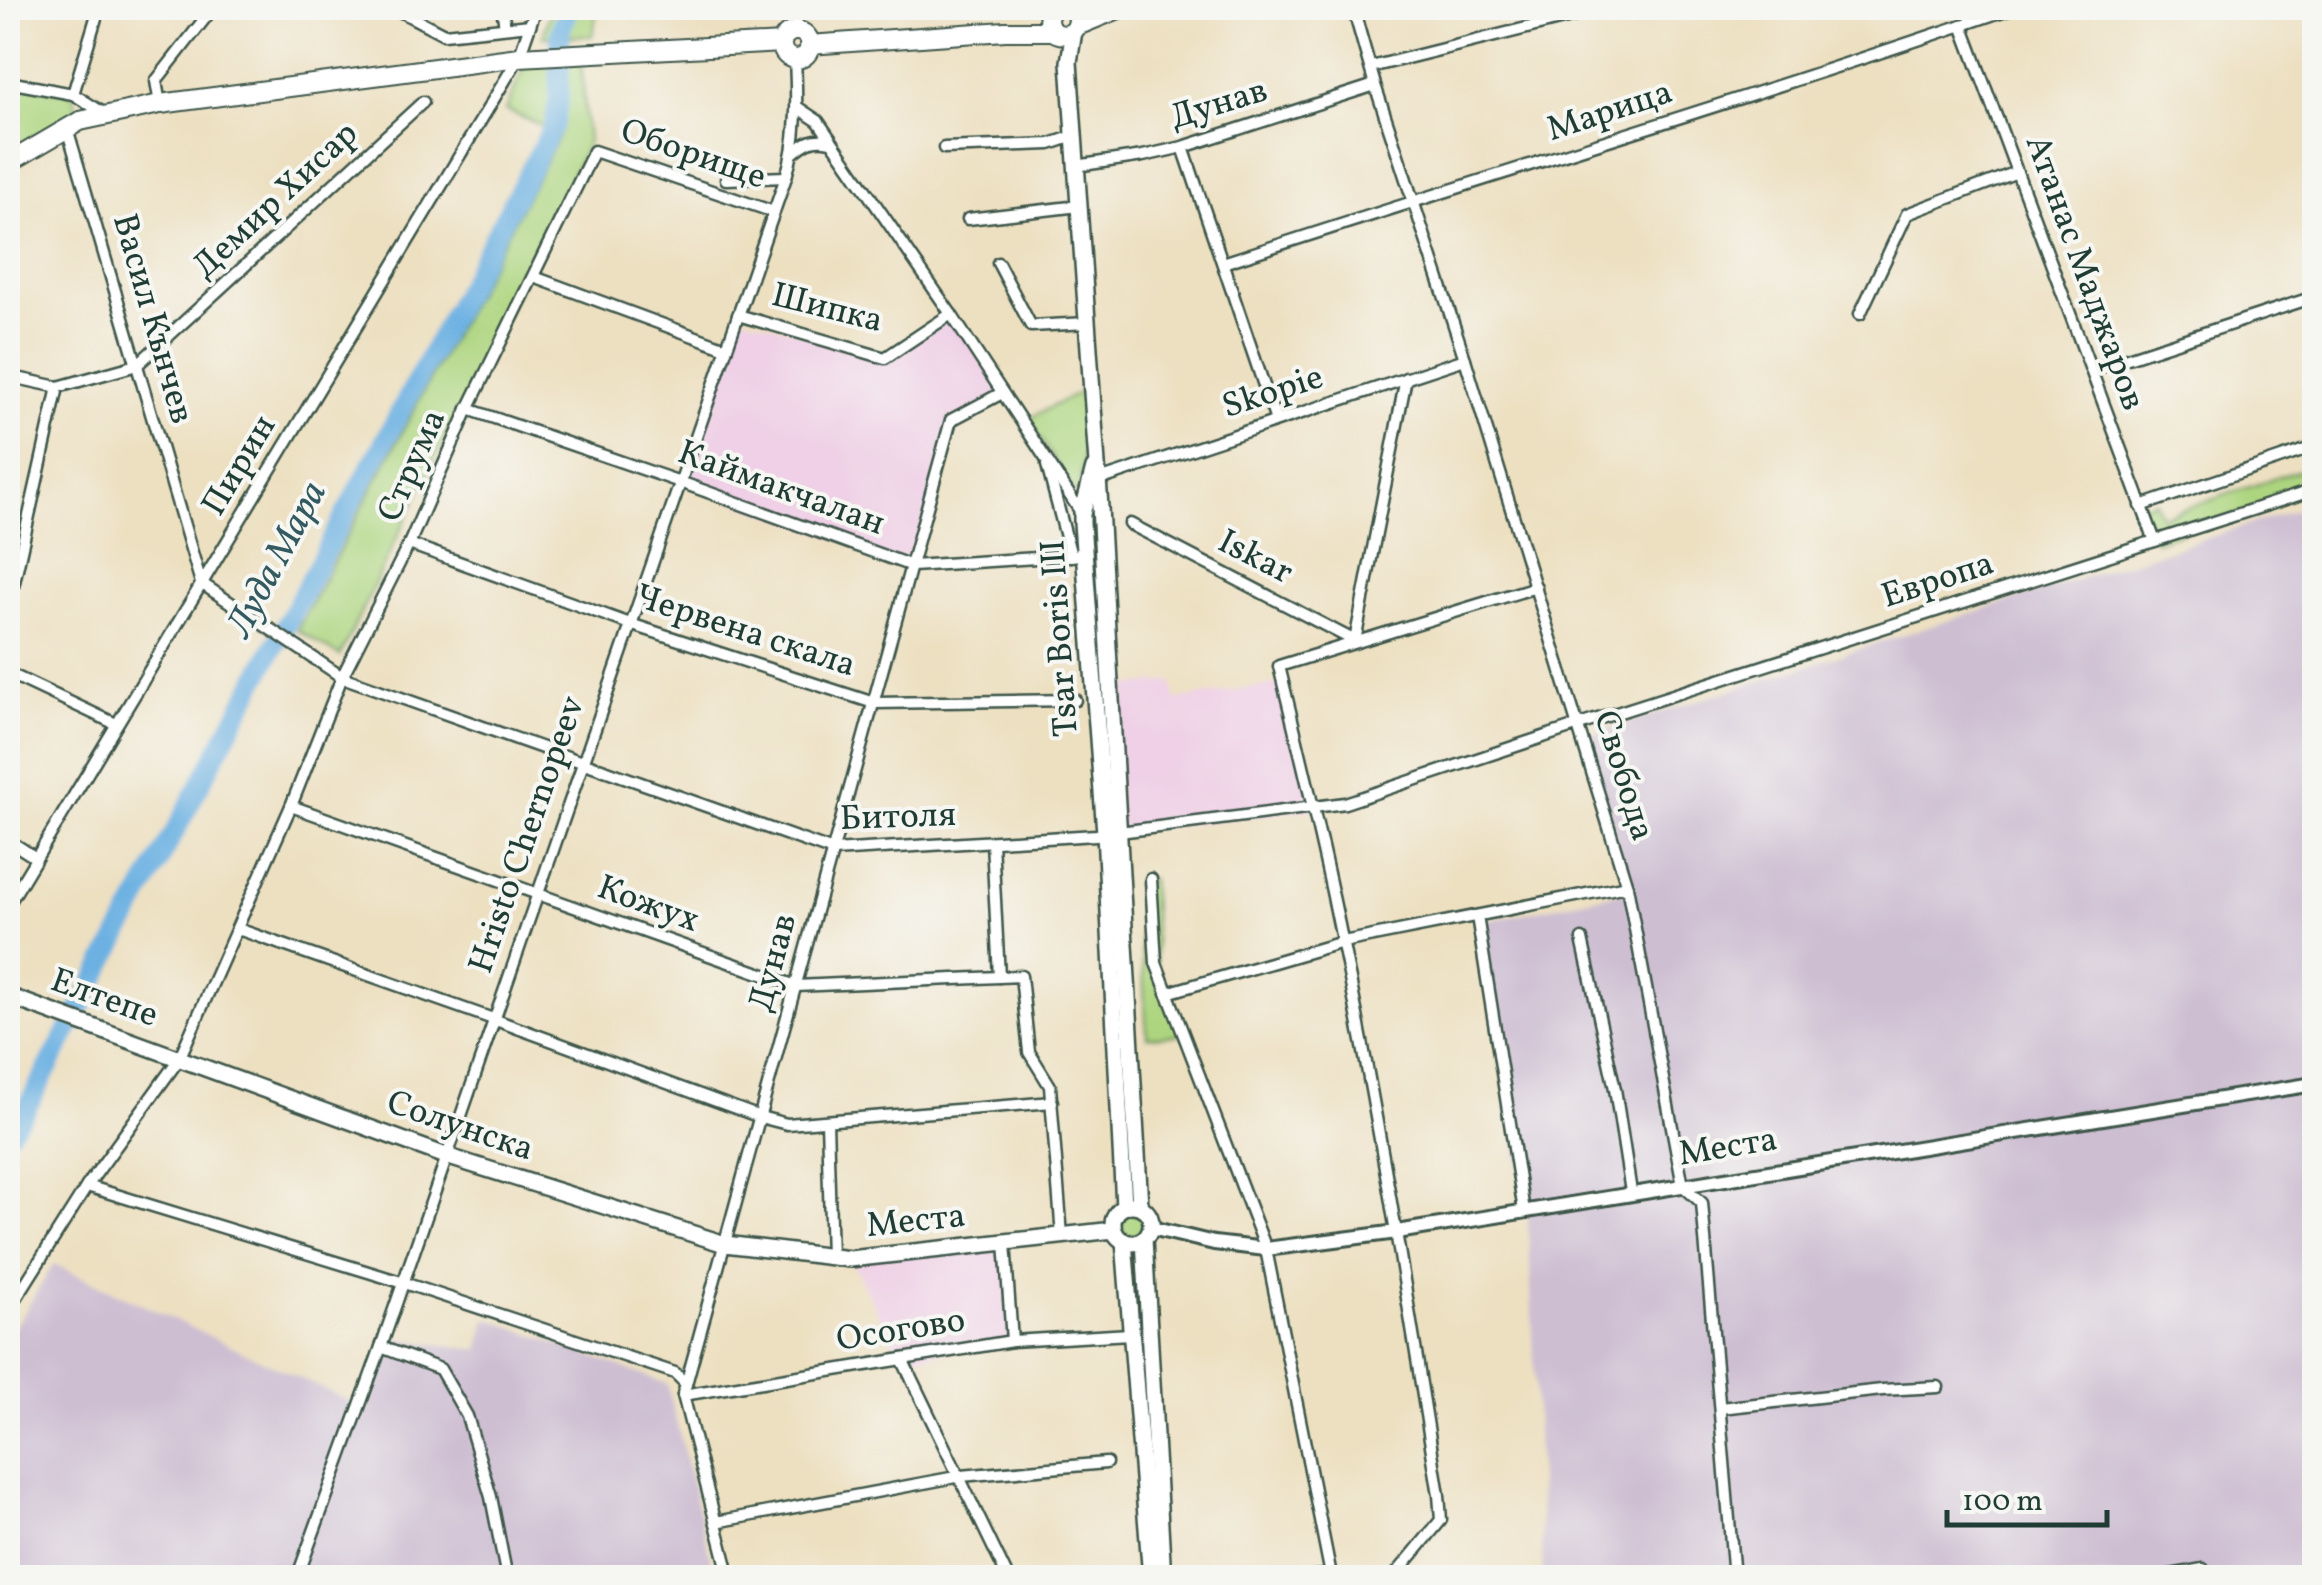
<svg xmlns="http://www.w3.org/2000/svg" width="2322" height="1585" viewBox="0 0 2322 1585" font-family="Vollkorn,serif">
	<style>
		.built { fill: #efd0e6 }
		.industrial { fill: #cdbed2 }
		.green { fill: #add57f; stroke: #66895a; stroke-width: 2.5 }
		.lines { fill: none; stroke-linecap: round; stroke-linejoin: round }
		.river { stroke: #6cb1e2; stroke-width: 20 }
		.minor-casing { stroke: #3e5549; stroke-width: 15 }
		.tertiary-casing { stroke: #3e5549; stroke-width: 18 }
		.secondary-casing { stroke: #3e5549; stroke-width: 20 }
		.primary-casing { stroke: #3e5549; stroke-width: 22 }
		.minor { stroke: #fff; stroke-width: 10 }
		.tertiary { stroke: #fff; stroke-width: 12 }
		.secondary { stroke: #fff; stroke-width: 15 }
		.primary { stroke: #fff; stroke-width: 18 }
		.labels { text-anchor: middle; dominant-baseline: central; stroke-width: 8; stroke-linejoin: round; paint-order: stroke }
		.street-label { font-size: 35px; fill: #1f3d34; stroke: #f6f6f2 }
		.water-label { font-size: 38px; font-style: italic; fill: #325a60; stroke: #f6f6f2 }
	</style>
	<rect width="100%" height="100%" fill="#f6f6f2"/>
	<filter id="ink" filterUnits="userSpaceOnUse"><feTurbulence type="fractalNoise" baseFrequency=".01" numOctaves="2"/><feDisplacementMap in="SourceGraphic" scale="20" xChannelSelector="R" yChannelSelector="G"/><feConvolveMatrix kernelMatrix="1 2 1 2 8 2 1 2 1" color-interpolation-filters="sRGB"/></filter>
	<filter id="wash" filterUnits="userSpaceOnUse"><feTurbulence type="fractalNoise" baseFrequency=".0048" numOctaves="4" result="noise"/><feDisplacementMap in="SourceGraphic" scale="40" xChannelSelector="R" yChannelSelector="G"/><feGaussianBlur stdDeviation="2.25" result="paint"/><feColorMatrix in="noise" values="0 0 0 0 0 0 0 0 0 0 0 0 0 0 0 0 0 1.4 0 .05"/><feComposite in="paint" operator="in"/></filter>
	<g filter="url(#wash)">
		<rect width="100%" height="100%" fill="#ede0c1"/>
		<!-- built -->
		<g class="built">
			<polygon points="951,314 1002,393 951,420 912,566 680,482 738,315 885,357"/>
			<polygon points="1172,681 1175,700 1283,683 1314,809 1118,833 1111,687"/>
			<polygon points="1005,1242 1012,1341 902,1359 850,1259"/>
		</g>
		<!-- industrial -->
		<g class="industrial">
			<polygon points="2314,504 2314,1577 1543,1577 1528,1218 1482,922 1631,890 1587,736"/>
			<polygon points="54,1264 367,1409 392,1338 479,1350 487,1318 667,1384 715,1577 8,1577 8,1338"/>
		</g>
		<!-- green -->
		<g class="green">
			<polygon points="551,8 598,8 592,36 543,37"/>
			<polygon points="526,62 581,62 588,142 340,656 297,630 560,134 506,110"/>
			<polygon points="8,82 73,94 80,121 8,163"/>
			<polygon points="1084,390 1083,456 1079,493 1075,493 1028,419"/>
			<polygon points="2314,465 2314,490 2155,541 2141,506 2155,501 2161,517"/>
			<polygon points="1151,879 1156,963 1183,1035 1147,1037 1137,880"/>
			<circle cx="1133" cy="1224" r="12"/>
		</g>
		<g class="lines">
			<!-- river -->
			<polyline class="river" points="8,1132 26,1109 554,125 559,98 560,33 568,8"/>
		</g>
	</g>
	<g filter="url(#ink)">
		<g class="lines">
			<!-- minor casing -->
			<g class="minor-casing">
				<g id="minor">
					<polyline points="394,8 444,34 530,25"/>
					<polyline points="502,8 505,27"/>
					<polyline points="1353,8 1375,85 1465,359 1627,886 1683,1186 1702,1203 1734,1578"/>
					<polyline points="1962,25 2155,541"/>
					<polyline points="796,31 797,8"/>
					<polyline points="1371,67 1607,8"/>
					<polyline points="8,82 73,94 105,114"/>
					<polyline points="73,94 99,8"/>
					<polyline points="160,104 156,81 213,8"/>
					<polyline points="797,107 818,121 951,314 1082,514"/>
					<polyline points="67,128 201,583 342,677 833,851 1096,835 1345,803 1579,725 2314,490"/>
					<polyline points="1183,147 1276,421"/>
					<polyline points="944,148 1050,144 1074,136"/>
					<path d="M793 153C806 142 814 137 830 141"/>
					<polyline points="1076,166 1143,156 1183,147 1375,85"/>
					<polyline points="726,179 786,177"/>
					<polyline points="968,219 1079,206"/>
					<polyline points="998,263 1031,326 1088,323"/>
					<path d="M1223 263C1486 177 1751 98 2012 8"/>
					<polyline points="534,277 726,348"/>
					<polyline points="1860,314 1907,214 2017,172"/>
					<polyline points="738,315 885,358 951,314"/>
					<polyline points="2091,370 2314,297"/>
					<polyline points="8,376 58,387 137,365 423,102"/>
					<polyline points="468,409 680,482 912,566 1084,555"/>
					<polyline points="1047,465 1071,556"/>
					<polyline points="1099,480 1465,359"/>
					<polyline points="2141,506 2314,447"/>
					<polyline points="1130,524 1355,641 1406,378"/>
					<polyline points="409,544 630,624 874,703 1075,700"/>
					<polyline points="8,609 58,387"/>
					<polyline points="8,673 116,724"/>
					<polyline points="291,806 796,986 999,977"/>
					<polyline points="8,840 36,858"/>
					<polyline points="992,842 999,977 1021,976 1029,1052 1050,1086 1062,1236"/>
					<polyline points="1151,879 1156,963 1266,1249 1331,1575"/>
					<polyline points="8,905 519,57 536,8"/>
					<polyline points="1477,916 1524,1211"/>
					<polyline points="238,929 493,1019 760,1117 787,1124 1052,1102"/>
					<polyline points="1582,939 1615,1089 1631,1192"/>
					<polyline points="1167,993 1343,942 1627,886"/>
					<polyline points="827,1121 831,1257"/>
					<polyline points="87,1186 401,1282 675,1373 686,1384"/>
					<polyline points="1005,1242 1012,1341"/>
					<polyline points="8,1311 87,1186 179,1059 291,806 342,677 409,544 468,409 594,151 774,212"/>
					<polyline points="381,1347 440,1369 467,1416 491,1497 507,1578"/>
					<polyline points="902,1359 1008,1578"/>
					<polyline points="683,1395 1012,1341 1130,1334"/>
					<polyline points="1720,1408 1882,1390 1938,1387"/>
					<polyline points="716,1522 961,1476 1106,1463"/>
					<path d="M297 1578 381 1347 786 177C798 138 797 99 795 59"/>
					<polyline points="730,1578 683,1395 951,420 1002,393"/>
					<polyline points="1289,1578 1331,1575 1346,1578"/>
					<path d="M1393 1578 1441 1520 1439 1495C1409 1310 1380 1124 1342 940 1324 848 1301 757 1279 666L1536 587"/>
					<polyline points="2154,1578 2203,1569 2205,1578"/>
				</g>
			</g>
			<!-- tertiary casing -->
			<g class="tertiary-casing">
				<polyline id="tertiary" points="1151,1228 1214,1243 1266,1249 1397,1232 2314,1084"/>
			</g>
			<!-- secondary casing -->
			<g class="secondary-casing">
				<g id="secondary">
					<polyline points="1074,31 1069,62 1100,507 1140,1206"/>
					<polyline points="1094,468 1082,514 1082,523 1105,833 1124,1207"/>
					<polyline points="8,996 446,1156 725,1244 850,1259 1114,1230"/>
					<circle cx="1132" cy="1224" r="19"/>
					<polyline points="1144,1239 1162,1561 1157,1578"/>
					<polyline points="1124,1241 1151,1578"/>
				</g>
			</g>
			<!-- primary casing -->
			<g class="primary-casing">
				<g id="primary">
					<path d="M1054 8C1040 22 1053 40 1072 33 1080 24 1080 15 1071 8"/>
					<polyline points="1077,26 1121,8"/>
					<circle cx="796" cy="45" r="14"/>
					<polyline points="809,45 1005,31 1052,31"/>
					<polyline points="8,163 80,121 160,104 519,57 782,43"/>
				</g>
			</g>
			<!-- minor -->
			<use href="#minor" class="minor"/>
			<!-- tertiary -->
			<use href="#tertiary" class="tertiary"/>
			<!-- secondary -->
			<use href="#secondary" class="secondary"/>
			<!-- primary -->
			<use href="#primary" class="primary"/>
		</g>
	</g>
	<g class="labels">
		<!-- street labels -->
		<g class="street-label">
			<text transform="translate(1219 105) rotate(-17)">Дунав</text>
			<text transform="translate(1610 112) rotate(-18)">Марица</text>
			<text transform="translate(693 155) rotate(19)">Оборище</text>
			<text transform="translate(276 201) rotate(-43)">Демир Хисар</text>
			<text transform="translate(2084 273) rotate(70)">Атанас Маджаров</text>
			<text transform="translate(827 309) rotate(14)">Шипка</text>
			<text transform="translate(152 319) rotate(74)">Васил Кънчев</text>
			<text transform="translate(1273 393) rotate(-18)">Skopie</text>
			<text transform="translate(240 466) rotate(-59)">Пирин</text>
			<text transform="translate(413 466) rotate(-66)">Струма</text>
			<text transform="translate(781 489) rotate(20)">Каймакчалан</text>
			<text transform="translate(1255 558) rotate(27)">Iskar</text>
			<text transform="translate(1938 581) rotate(-18)">Европа</text>
			<text transform="translate(745 632) rotate(18)">Червена скала</text>
			<text transform="translate(1061 638) rotate(-94)">Tsar Boris III</text>
			<text transform="translate(1623 776) rotate(73)">Свобода</text>
			<text transform="translate(898 818) rotate(-2)">Битоля</text>
			<text transform="translate(528 835) rotate(-71)">Hristo Chernopeev</text>
			<text transform="translate(648 905) rotate(20)">Кожух</text>
			<text transform="translate(774 963) rotate(-75)">Дунав</text>
			<text transform="translate(104 999) rotate(20)">Елтепе</text>
			<text transform="translate(460 1127) rotate(19)">Солунска</text>
			<text transform="translate(1728 1148) rotate(-9)">Места</text>
			<text transform="translate(916 1222) rotate(-6)">Места</text>
			<text transform="translate(901 1331) rotate(-9)">Осогово</text>
		</g>
		<!-- water labels -->
		<g class="water-label">
			<text transform="translate(278 560) rotate(-62)">Луда Мара</text>
		</g>
	</g>
	<!-- margin -->
	<rect width="2322" height="1585" fill="none" stroke="#f6f6f2" stroke-width="40"/>
	<!-- scale -->
	<path d="M1947 1510v15h160v-15" fill="none" stroke="#1f3d34" stroke-width="5"/>
	<text x="1962" y="1510" font-size="30" fill="#1f3d34" stroke="#f6f6f2" stroke-width="8" paint-order="stroke">100 m</text>
</svg>
